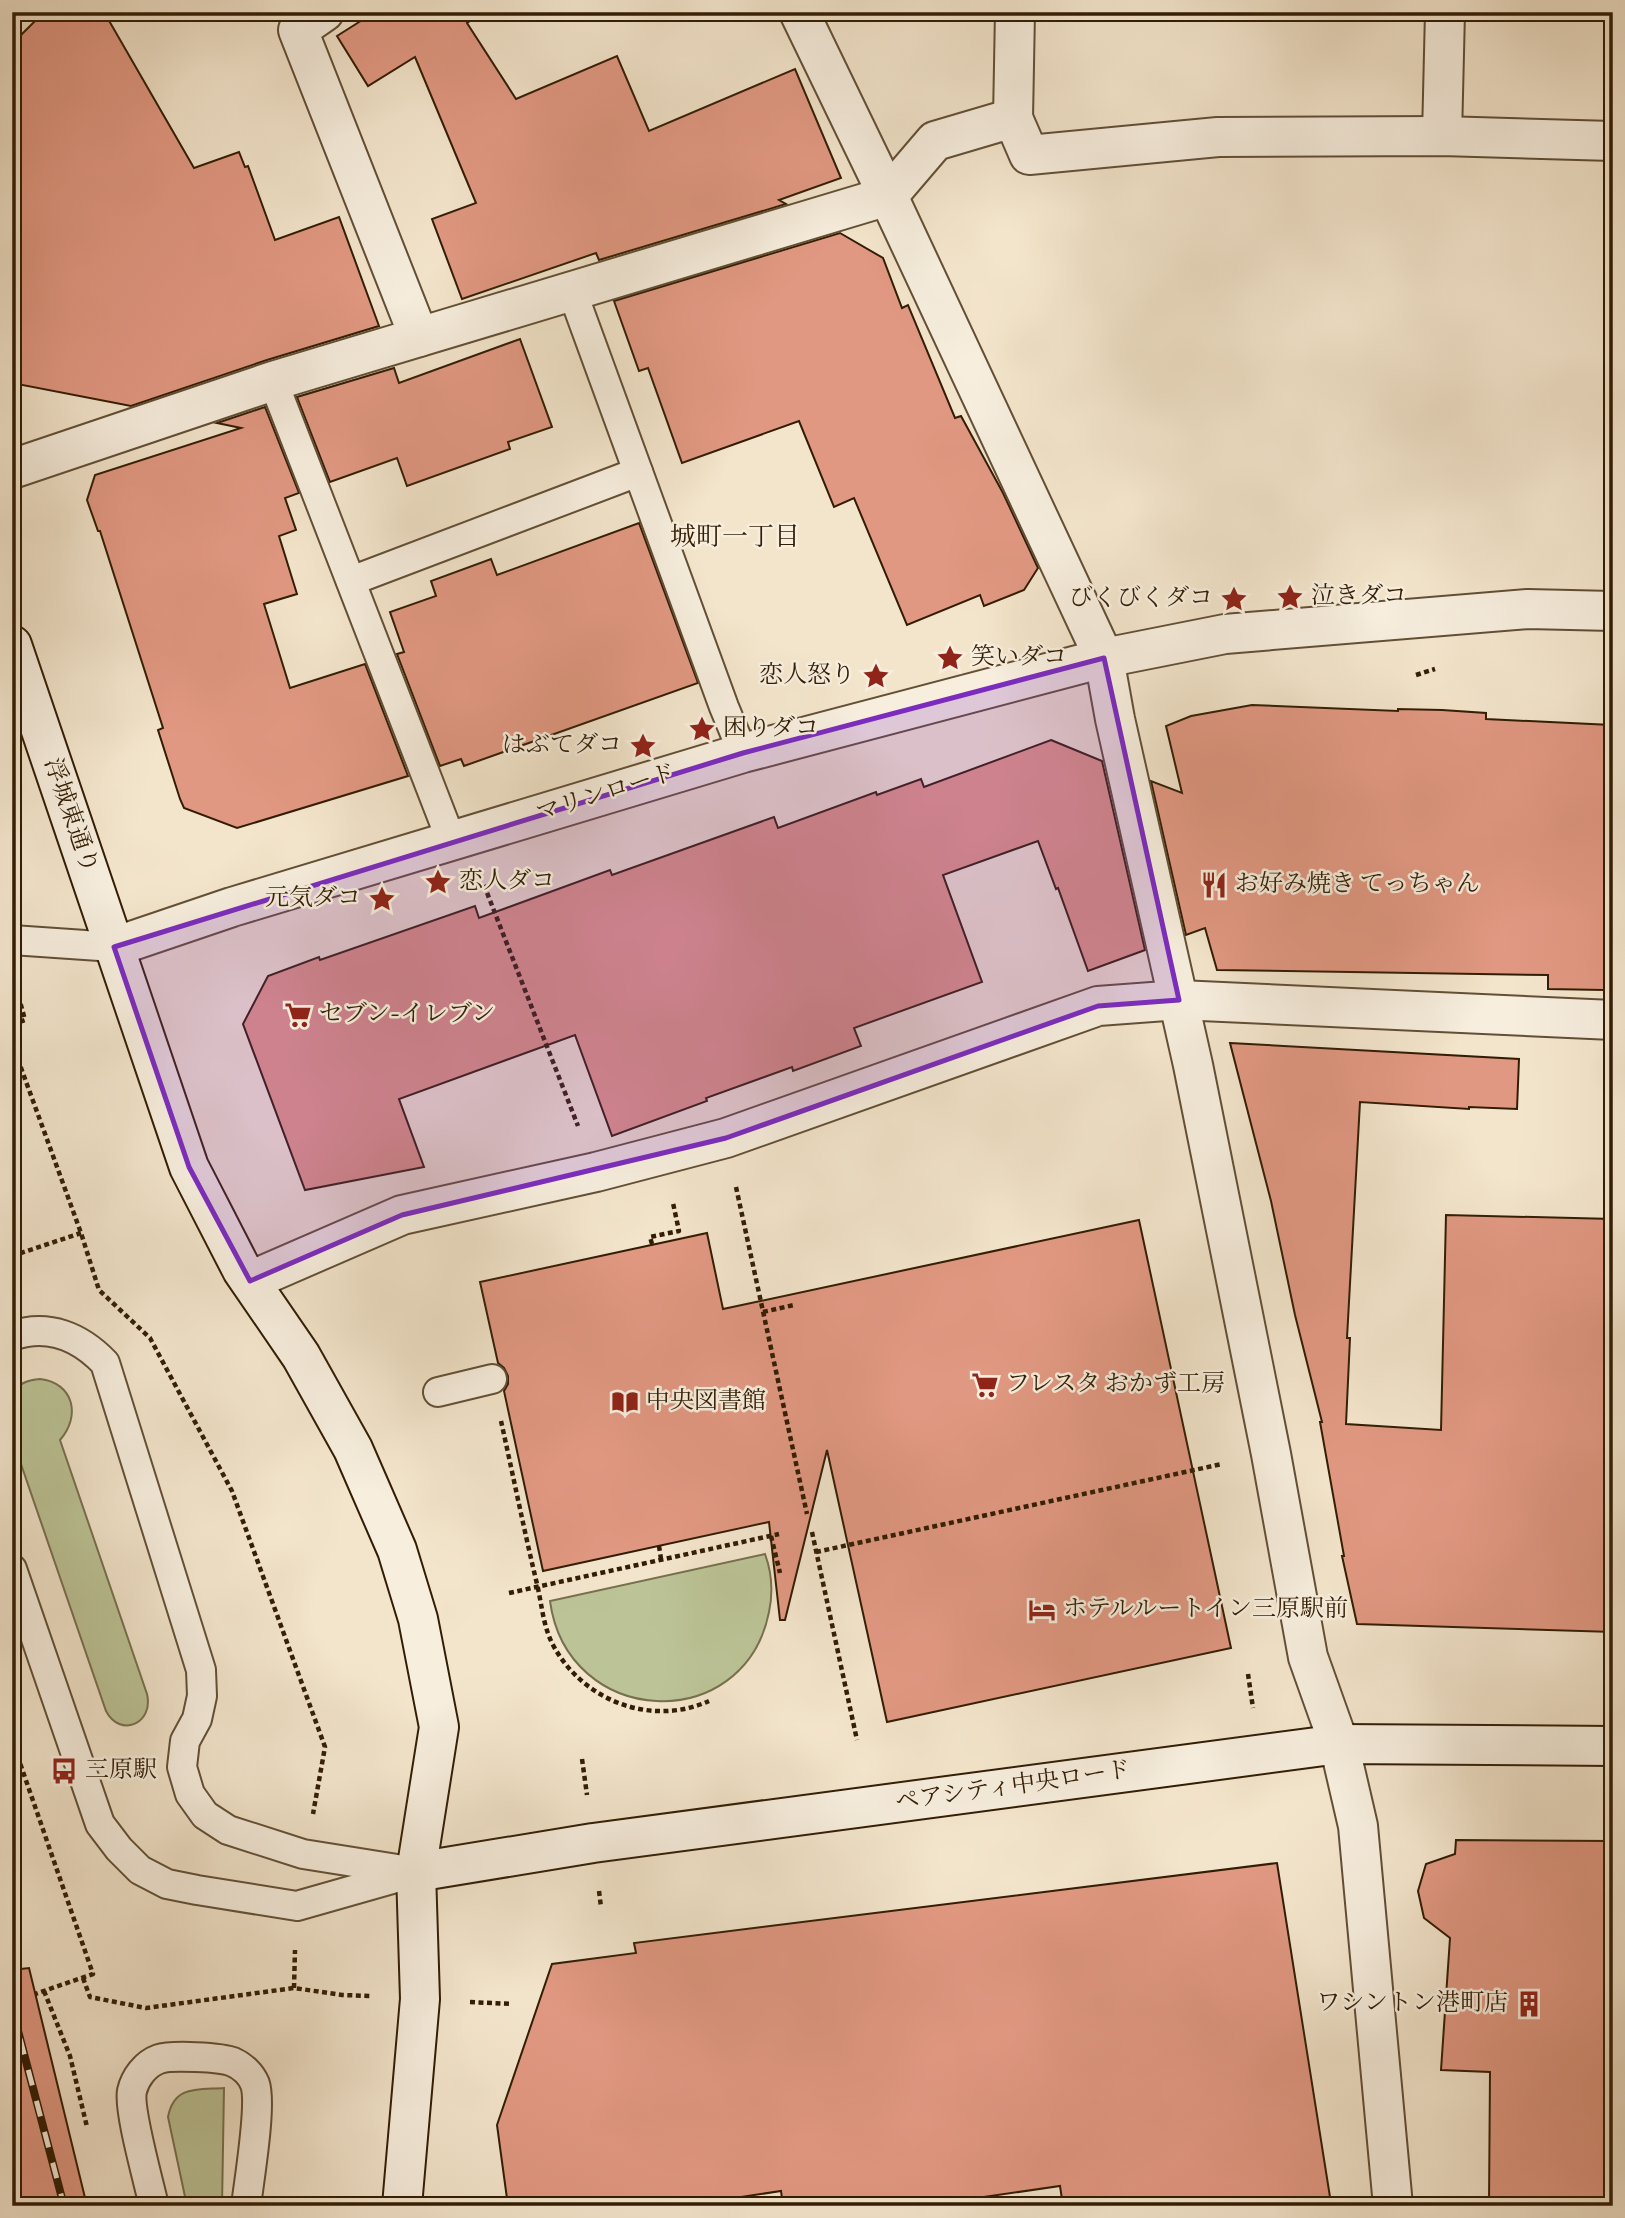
<svg xmlns="http://www.w3.org/2000/svg" width="1625" height="2218" viewBox="0 0 1625 2218" font-family="Vollkorn,'Noto Serif JP',serif">
	<style>
		.green { fill: #bcc497; stroke: #77704e; stroke-width: 2 }
		.building { fill: #e19882; stroke: #321d04; stroke-width: 2 }
		.lines { fill: none; stroke-linecap: round; stroke-linejoin: round }
		.lane-casing { stroke: #624f36; stroke-width: 32 }
		.street-casing { stroke: #624f36; stroke-width: 42 }
		.secondary-casing { stroke: #321d04; stroke-width: 42 }
		.path { stroke: #321d04; stroke-width: 4.5; stroke-dasharray: 5 3.5; stroke-linecap: butt }
		.lane { stroke: #f7eede; stroke-width: 28 }
		.street { stroke: #f7eede; stroke-width: 38 }
		.secondary { stroke: #f7eede; stroke-width: 38 }
		.rail-casing { stroke: #321d04; stroke-width: 8 }
		.rail { stroke: #f7eede; stroke-width: 5; stroke-dasharray: 16; stroke-linecap: butt }
		.marked { fill: #7b2cbf; fill-opacity: 0.2; stroke: #7b2cbf; stroke-width: 5; stroke-linejoin: round }
		.labels { text-anchor: middle; dominant-baseline: central; stroke-width: 5; stroke-linejoin: round; paint-order: stroke }
		.poi-label { font-size: 24px; fill: #321d04; stroke: #f7eede; text-anchor: start }
		.street-label { font-size: 24px; fill: #321d04; stroke: #f7eede }
		.neighbourhood-label { font-size: 26px; fill: #321d04; stroke: #f7eede }
	</style>
	<rect width="100%" height="100%" fill="#f3e5cc"/>
	<filter id="stains"><feTurbulence type="fractalNoise" baseFrequency=".00286" numOctaves="4"/><feColorMatrix values="0 0 0 0 .2 0 0 0 0 .09 0 0 0 0 .02 0 0 0 .5 -.17"/></filter>
	<radialGradient id="worn" r=".72"><stop offset=".6" stop-color="#630" stop-opacity="0"/><stop offset="1" stop-color="#630" stop-opacity=".3"/></radialGradient>
	<!-- green -->
	<g class="green">
		<path d="M40 1379C74 1383 81 1416 60 1440L147 1694C154 1724 120 1738 106 1711L12 1438V1392C20 1383 28 1380 40 1379Z"/>
		<path d="M765 1554C772 1573 773 1593 769 1612 744 1737 567 1728 550 1601Z"/>
		<path d="M224 2088 222 2206H187L168 2117C174 2085 198 2090 224 2088Z"/>
	</g>
	<!-- building -->
	<g class="building">
		<polygon points="44,12 104,12 194,168 239,152 245,167 248,166 275,240 339,217 379,326 267,360 131,406 12,383 12,44"/>
		<polygon points="375,12 484,12 467,23 516,99 617,56 649,131 795,69 841,178 779,200 786,204 599,260 596,253 462,299 432,219 476,203 415,57 368,86 337,36"/>
		<polygon points="840,233 883,258 902,308 908,305 955,418 961,416 1003,493 1038,568 1024,590 984,606 980,595 907,625 854,498 834,507 799,421 682,463 648,368 639,371 614,301"/>
		<polygon points="520,339 552,427 508,442 510,449 407,486 397,458 330,482 297,397 394,368 399,383"/>
		<polygon points="265,407 299,493 285,498 296,530 279,536 297,594 264,604 290,688 365,664 408,776 237,828 184,808 180,799 158,730 163,728 100,531 98,531 87,500 95,475 241,428 217,423"/>
		<polygon points="639,523 698,683 464,766 461,759 440,766 397,654 404,652 390,612 436,596 431,581 491,559 497,575"/>
		<polygon points="1252,705 1398,711 1398,709 1442,710 1486,713 1486,719 1611,725 1604,990 1548,989 1548,975 1217,970 1205,928 1186,935 1151,781 1182,793 1166,726 1191,716"/>
		<polygon points="1051,740 1102,761 1145,950 1088,971 1058,888 1056,889 1038,841 943,875 982,982 854,1028 861,1046 793,1071 792,1067 706,1098 707,1101 612,1136 575,1035 399,1099 424,1167 305,1190 243,1024 268,976 319,957 320,960 475,906 479,918 610,870 612,875 774,817 778,828 876,792 877,795 921,779 924,787"/>
		<polygon points="1230,1043 1519,1059 1517,1109 1469,1107 1469,1109 1360,1102 1347,1338 1350,1338 1346,1424 1441,1430 1446,1215 1613,1219 1613,1632 1357,1624 1342,1556 1344,1556 1320,1422 1322,1422 1295,1315 1271,1201"/>
		<polygon points="1139,1220 1231,1648 887,1722 827,1450 785,1620 780,1620 769,1522 543,1571 504,1391 508,1384 508,1376 504,1368 498,1363 480,1282 707,1233 723,1309"/>
		<polygon points="1456,1840 1613,1841 1613,2206 1489,2206 1490,2072 1441,2070 1450,1938 1424,1918 1418,1891 1426,1864 1455,1854"/>
		<polygon points="1277,1863 1330,2197 1271,2206 1063,2206 1060,2186 922,2206 783,2206 781,2191 682,2206 508,2206 497,2125 552,1964 636,1953 634,1943"/>
		<polygon points="29,1968 87,2206 12,2206 12,1970"/>
	</g>
	<g class="lines">
		<!-- lane casing -->
		<g class="lane-casing">
			<g id="lane">
				<polyline points="572,291 724,707 743,753"/>
				<polyline points="273,381 451,840"/>
				<polyline points="351,581 638,472"/>
				<polyline points="12,940 114,947"/>
				<path d="M12 1336C48 1323 80 1337 105 1363L201 1670 202 1696 197 1719 185 1741 182 1767 190 1794 205 1815 228 1830 303 1854 416 1872"/>
				<polyline points="438,1392 492,1379"/>
				<polyline points="12,1569 100,1824 119,1849 140,1870 167,1884 197,1890 297,1906 406,1875"/>
				<path d="M154 2206C149 2183 128 2109 132 2091 135 2078 145 2064 159 2059 171 2055 221 2057 233 2062 242 2066 251 2074 255 2084 262 2104 249 2181 246 2206"/>
			</g>
		</g>
		<!-- street casing -->
		<g class="street-casing">
			<g id="street">
				<polyline points="324,12 298,30 419,337"/>
				<polyline points="799,12 888,196 1104,658 1115,719 1193,1065 1271,1454 1308,1657 1339,1744 1358,1826 1393,2206"/>
				<polyline points="1013,118 1029,155 1218,137 1442,136 1613,141"/>
				<polyline points="1442,136 1445,12"/>
				<polyline points="12,469 273,381 888,196 935,141 1013,118 1015,12"/>
				<polyline points="114,947 232,907 743,753 1104,658 1225,634 1528,609 1613,611"/>
				<polyline points="250,1281 402,1215 596,1172 726,1138 1098,1006 1179,1000 1613,1020"/>
			</g>
		</g>
		<!-- secondary casing -->
		<g class="secondary-casing">
			<g id="secondary">
				<polyline points="12,645 189,1167 242,1270 301,1356 353,1449 397,1550 418,1619 439,1727 416,1872 420,1999 402,2206"/>
				<polyline points="416,1872 593,1843 1339,1744 1613,1746"/>
			</g>
		</g>
		<!-- path -->
		<g class="path">
			<polyline points="1416,675 1435,669"/>
			<polyline points="484,885 578,1126"/>
			<polyline points="12,1025 25,1020 15,983"/>
			<polyline points="12,1043 81,1233 99,1290 150,1338 232,1491 325,1747 313,1814"/>
			<polyline points="736,1187 807,1514"/>
			<polyline points="652,1244 650,1237 679,1231 673,1203"/>
			<polyline points="12,1256 81,1233"/>
			<polyline points="763,1312 794,1305"/>
			<path d="M501 1421C513 1475 524 1530 537 1584 542 1605 543 1626 553 1645 583 1701 651 1727 709 1701"/>
			<polyline points="812,1532 857,1740"/>
			<polyline points="771,1536 780,1573"/>
			<polyline points="659,1546 661,1559"/>
			<polyline points="816,1552 1222,1464"/>
			<polyline points="509,1593 779,1534"/>
			<polyline points="1248,1674 1253,1708"/>
			<polyline points="12,1740 93,1974 35,1994"/>
			<polyline points="582,1759 587,1795"/>
			<polyline points="599,1891 601,1907"/>
			<polyline points="83,1978 90,1997 146,2008 294,1988 342,1995 370,1996"/>
			<polyline points="294,1988 295,1950"/>
			<polyline points="44,1991 70,2056 87,2127"/>
			<polyline points="470,2002 512,2004"/>
		</g>
		<!-- lane -->
		<use href="#lane" class="lane"/>
		<!-- street -->
		<use href="#street" class="street"/>
		<!-- secondary -->
		<use href="#secondary" class="secondary"/>
		<!-- rail casing -->
		<g class="rail-casing">
			<polyline id="rail" points="12,2008 64,2206"/>
		</g>
		<!-- rail -->
		<use href="#rail" class="rail"/>
	</g>
	<!-- marked area -->
	<path class="marked" d="M1104 658 1179 1000 1098 1006 726 1138 402 1215 250 1281 189 1167 114 947 743 753Z"/>
	<!-- icons -->
	<defs>
		<g id="sight-bare" transform="scale(2.1)"><path d="M0-6L1.8-2.2L6-1.7L2.9 1.2L3.7 5.4L0 3.3L-3.7 5.4L-2.9 1.2L-6-1.7L-1.8-2.2Z" fill="#8f2418" stroke="#f7eede" stroke-width="2.5" paint-order="stroke"/></g>
		<g id="restaurant-bare" transform="scale(2.1)"><path d="M-5-6h1v4h1v-4h1v4h1v-4h1v5L-1.5 .5V6h-2V.5L-5-1ZM5-6V6H3V1.5H1.5Q1.5-4 5-6Z" fill="#8f2418" stroke="#f7eede" stroke-width="2.5" paint-order="stroke"/></g>
		<g id="supermarket-bare" transform="scale(2.1)"><path d="M-6-5.5h2.5l.6 2H6L4.5 2H-2.5L-4.4-4H-6ZM-1.5 3.2a1.3 1.3 0 1 0 .1 0ZM3 3.2a1.3 1.3 0 1 0 .1 0Z" fill="#8f2418" stroke="#f7eede" stroke-width="2.5" paint-order="stroke"/></g>
		<g id="library-bare" transform="scale(2.1)"><path d="M-6-4Q-3-5.5-.7-3.5V5Q-3 3-6 4ZM6-4Q3-5.5 .7-3.5V5Q3 3 6 4Z" fill="#8f2418" stroke="#f7eede" stroke-width="2.5" paint-order="stroke"/></g>
		<g id="hotel-bare" transform="scale(2.1)"><path d="M-6-4.5h1.5V1H6V5H4.5V3h-9V5H-6ZM-4 0a1.8 1.8 0 1 1 3.6 0ZM.5 0V-2.5h3Q6-2.5 6 0Z" fill="#8f2418" stroke="#f7eede" stroke-width="2.5" paint-order="stroke"/></g>
		<g id="bus-bare" transform="scale(2.1)"><path d="M-5-6H5V4H4V6H2V4H-2V6H-4V4H-5ZM-3.5-4V0h7V-4ZM-3.5 1.2v1.5H-2V1.2ZM2 1.2v1.5H3.5V1.2Z" fill="#8f2418" stroke="#f7eede" stroke-width="2.5" paint-order="stroke"/></g>
		<g id="building-bare" transform="scale(2.1)"><path d="M-4-6H4V6H1V3H-1V6H-4ZM-2.5-4.3h1.7v1.8h-1.7ZM.8-4.3h1.7v1.8H.8ZM-2.5-1h1.7V.8h-1.7ZM.8-1h1.7V.8H.8Z" fill="#8f2418" stroke="#f7eede" stroke-width="2.5" paint-order="stroke"/></g>
	</defs>
	<g fill-rule="evenodd">
		<use href="#sight-bare" x="1290" y="597"/>
		<use href="#sight-bare" x="1234" y="599"/>
		<use href="#sight-bare" x="950" y="658"/>
		<use href="#sight-bare" x="876" y="676"/>
		<use href="#sight-bare" x="702" y="729"/>
		<use href="#sight-bare" x="643" y="746"/>
		<use href="#sight-bare" x="438" y="882"/>
		<use href="#restaurant-bare" x="1214" y="885"/>
		<use href="#sight-bare" x="382" y="899"/>
		<use href="#supermarket-bare" x="298" y="1015"/>
		<use href="#supermarket-bare" x="985" y="1385"/>
		<use href="#library-bare" x="625" y="1402"/>
		<use href="#hotel-bare" x="1042" y="1610"/>
		<use href="#bus-bare" x="64" y="1771"/>
		<use href="#building-bare" x="1529" y="2004"/>
	</g>
	<g class="labels">
		<!-- poi labels -->
		<g class="poi-label">
			<text x="1311" y="597">泣きダコ</text>
			<text x="1213" y="599" text-anchor="end">びくびくダコ</text>
			<text x="971" y="658">笑いダコ</text>
			<text x="855" y="676" text-anchor="end">恋人怒り</text>
			<text x="723" y="729">困りダコ</text>
			<text x="622" y="746" text-anchor="end">はぶてダコ</text>
			<text x="459" y="882">恋人ダコ</text>
			<text x="1235" y="885">お好み焼き てっちゃん</text>
			<text x="361" y="899" text-anchor="end">元気ダコ</text>
			<text x="319" y="1015">セブン-イレブン</text>
			<text x="1006" y="1385">フレスタ おかず工房</text>
			<text x="646" y="1402">中央図書館</text>
			<text x="1063" y="1610">ホテルルートイン三原駅前</text>
			<text x="85" y="1771">三原駅</text>
			<text x="1508" y="2004" text-anchor="end">ワシントン港町店</text>
		</g>
		<!-- street labels -->
		<g class="street-label">
			<text transform="translate(606 794) rotate(-17)">マリンロード</text>
			<text transform="translate(70 816) rotate(71)">浮城東通り</text>
			<text transform="translate(1013 1787) rotate(-8)">ペアシティ中央ロード</text>
		</g>
		<!-- neighbourhood labels -->
		<g class="neighbourhood-label">
			<text x="735" y="538">城町一丁目</text>
		</g>
	</g>
	<!-- margin -->
	<rect width="1625" height="2218" fill="none" stroke="#f3e5cc" stroke-width="42"/>
	<rect x="14" y="14" width="1597" height="2190" fill="none" stroke="#321d04" stroke-width="3.5"/>
	<rect x="21" y="21" width="1583" height="2176" fill="none" stroke="#321d04" stroke-width="2"/>
	<rect width="100%" height="100%" filter="url(#stains)"/>
	<rect width="100%" height="100%" fill="url(#worn)"/>
</svg>
